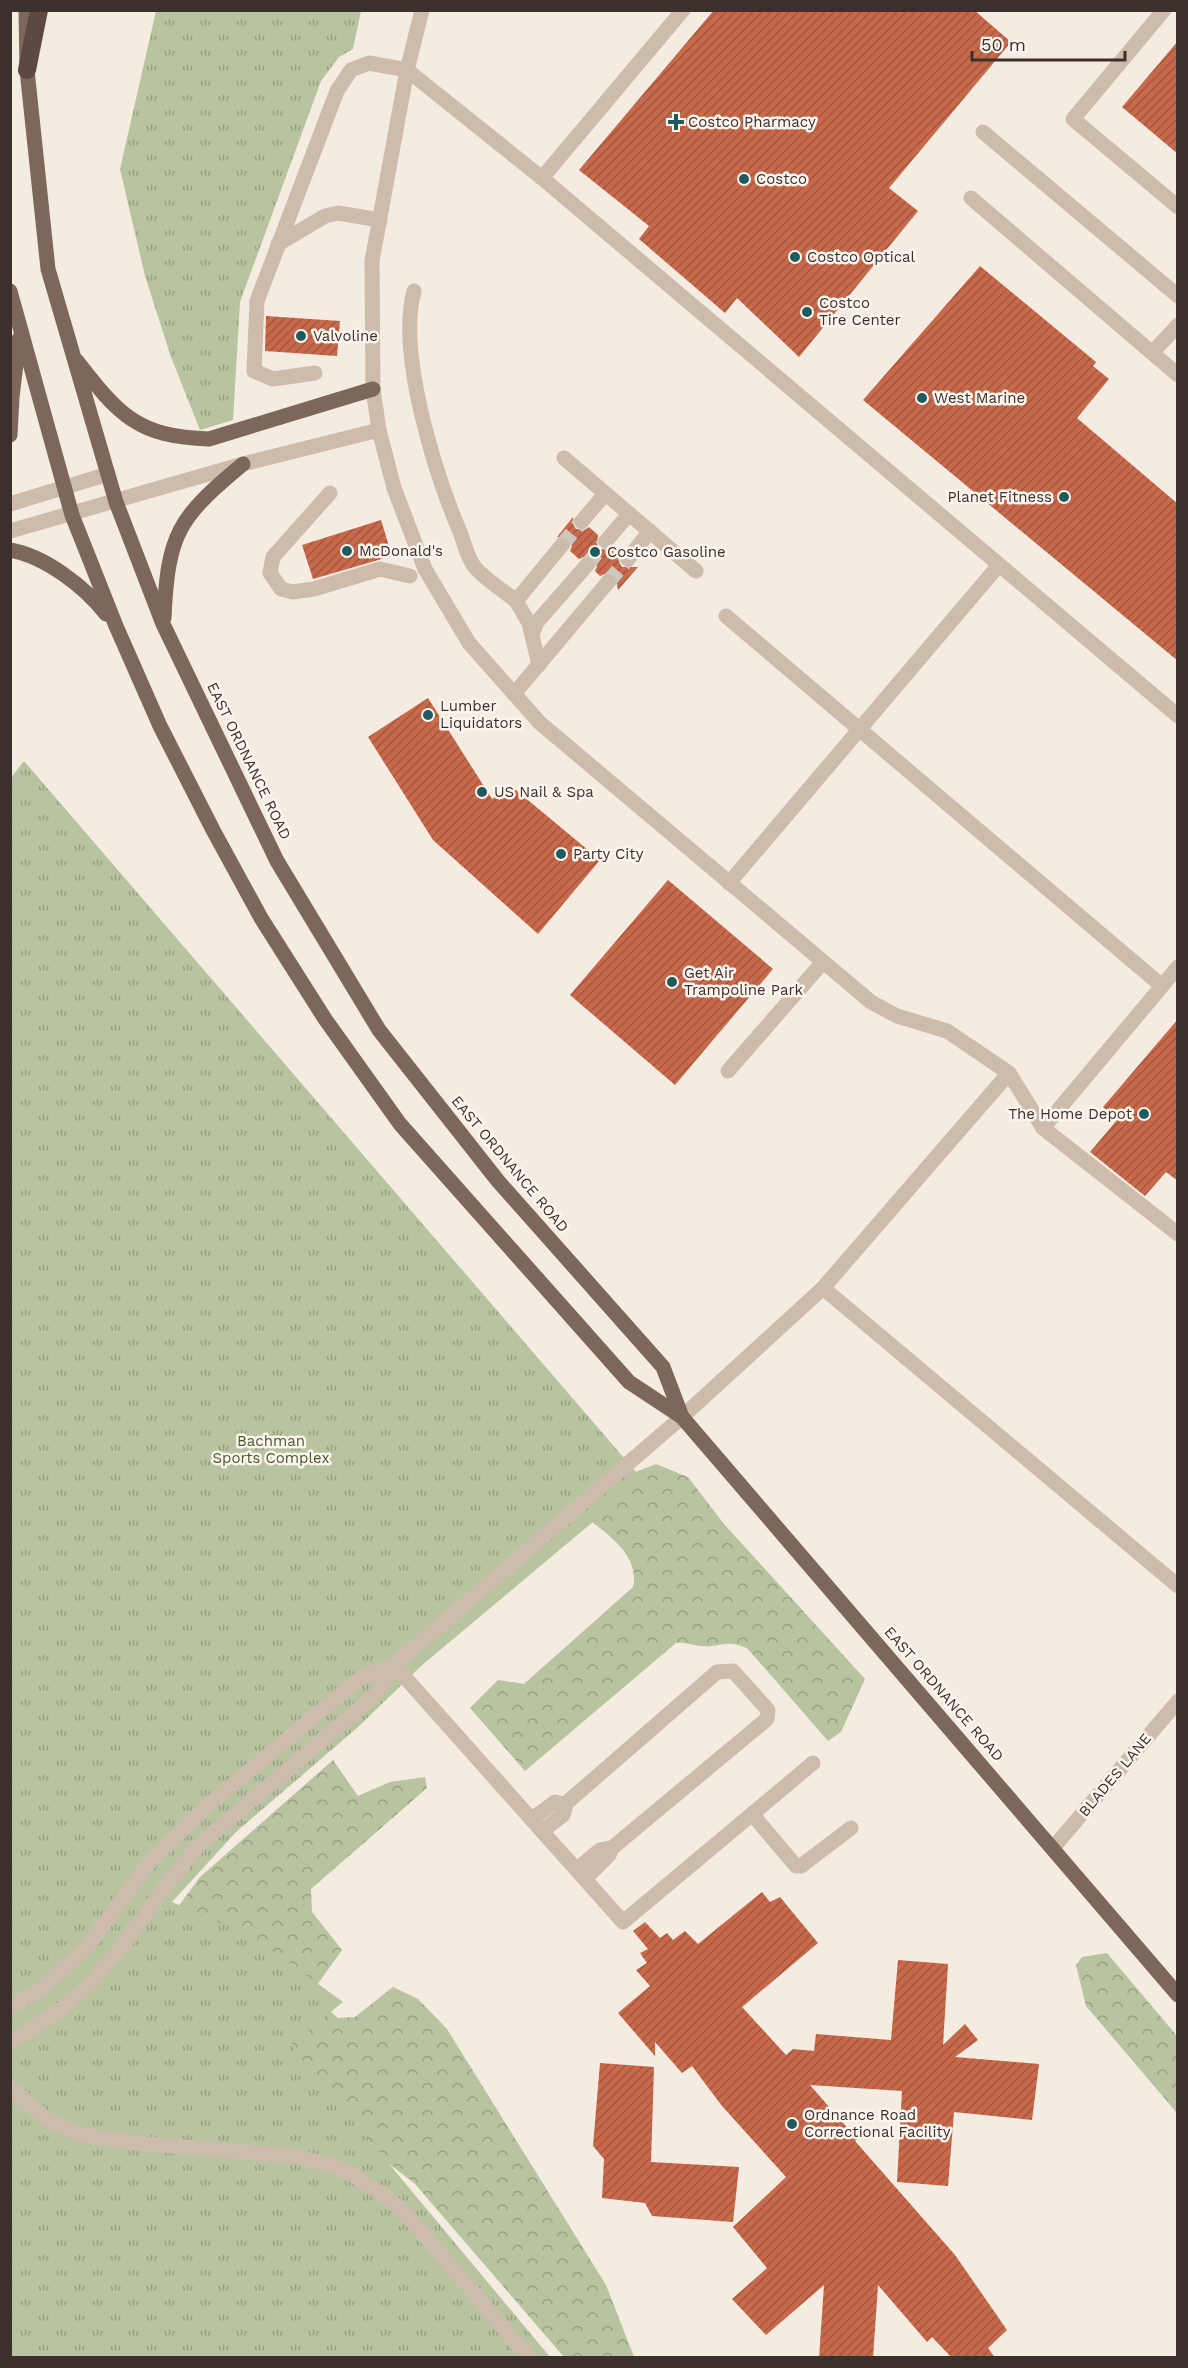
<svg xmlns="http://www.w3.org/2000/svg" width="1188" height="2368" viewBox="0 0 1188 2368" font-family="'Work Sans',sans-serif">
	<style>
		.forest { fill: url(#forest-crowns) }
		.park { fill: url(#park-tufts) }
		.building { fill: url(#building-hatch) }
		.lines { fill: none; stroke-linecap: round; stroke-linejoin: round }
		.minor-tunnel { stroke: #cfc6bd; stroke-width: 15; stroke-dasharray: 15 8; stroke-linecap: butt }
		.minor { stroke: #cdbbac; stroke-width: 15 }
		.major { stroke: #7d675c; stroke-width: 15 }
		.highway { stroke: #5c4a42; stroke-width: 18 }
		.poi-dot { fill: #1f5a5e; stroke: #fbf5ee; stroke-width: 2 }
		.labels { text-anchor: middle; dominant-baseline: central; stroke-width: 5; stroke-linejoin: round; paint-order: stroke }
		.poi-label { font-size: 15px; fill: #3b302b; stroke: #fbf5ee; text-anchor: start }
		.street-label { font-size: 15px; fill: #3b302b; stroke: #fbf5ee }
		.park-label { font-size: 15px; fill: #4a5a2e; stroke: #fbf5ee }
	</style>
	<defs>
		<pattern id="forest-crowns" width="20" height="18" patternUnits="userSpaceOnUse" patternTransform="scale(1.5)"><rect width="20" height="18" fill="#b8c4a0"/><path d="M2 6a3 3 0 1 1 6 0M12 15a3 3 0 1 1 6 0" fill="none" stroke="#97a083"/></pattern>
		<pattern id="park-tufts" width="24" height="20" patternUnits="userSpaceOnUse" patternTransform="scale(1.5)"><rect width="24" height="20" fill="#b8c4a0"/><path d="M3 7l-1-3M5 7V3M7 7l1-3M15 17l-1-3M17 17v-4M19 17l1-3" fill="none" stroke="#97a083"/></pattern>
		<pattern id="building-hatch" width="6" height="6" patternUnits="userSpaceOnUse" patternTransform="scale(1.5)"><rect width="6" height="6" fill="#c8694b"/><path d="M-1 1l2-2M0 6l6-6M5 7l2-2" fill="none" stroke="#a4573f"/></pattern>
	</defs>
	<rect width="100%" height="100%" fill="#f4ebe1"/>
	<!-- forest -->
	<g class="forest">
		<path d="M656 1464 688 1477 724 1524 865 1679 841 1732 828 1741 748 1649C726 1638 721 1648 700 1646 691 1645 686 1642 676 1643L525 1771 470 1708 498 1680 524 1684 633 1587C640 1556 609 1535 588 1519L638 1471Z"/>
		<polygon points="333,1760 358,1796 390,1782 425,1777 427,1788 311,1889 312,1912 342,1950 317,1985 177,1908 200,1877"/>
		<polygon points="1107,1953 1177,2036 1177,2113 1086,2006 1076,1965 1082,1957"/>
		<polygon points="393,1987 418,1999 447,2029 606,2285 634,2357 564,2357 415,2184 378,2155 286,2045 329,2010 338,2018 355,2017"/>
	</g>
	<!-- park -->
	<g class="park">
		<polygon points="156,11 361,11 353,49 339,57 321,81 240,302 233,420 200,430 171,357 145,276 120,169"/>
		<polygon points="24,761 643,1480 421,1666 357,1728 236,1832 172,1902 244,1933 267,1947 343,2002 290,2045 550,2357 11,2357 10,779"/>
	</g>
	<!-- building -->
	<g class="building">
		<polygon points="714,10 974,10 1011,42 889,188 918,211 799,357 737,298 725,313 639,239 649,226 579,170"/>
		<polygon points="1178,41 1178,154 1122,107"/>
		<polygon points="980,266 1096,362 1093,366 1109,379 1077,418 1178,504 1178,661 863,400"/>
		<polygon points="266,316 340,321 337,356 265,351"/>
		<polygon points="573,517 573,524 576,529 585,530 589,527 598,535 597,544 600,549 609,550 613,547 620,553 619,562 622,567 638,567 618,590 615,575 609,572 600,576 595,571 597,566 594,558 588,555 579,559 570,551 572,546 569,538 557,537"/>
		<polygon points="381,520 392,556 313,579 302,545"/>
		<polygon points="428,698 492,799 511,786 600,860 538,934 433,840 368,737"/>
		<polygon points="668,880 773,969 675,1085 570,995"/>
		<polygon points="1178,1019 1178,1181 1166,1172 1145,1196 1090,1152 1117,1120 1103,1107"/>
		<polygon points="762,1892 770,1902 780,1897 818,1943 742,2007 786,2055 793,2049 814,2051 816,2034 891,2040 898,1960 948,1964 943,2045 965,2024 978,2040 955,2057 1039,2064 1032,2120 954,2112 948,2186 897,2182 902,2091 810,2085 857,2139 855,2141 955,2255 1007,2330 988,2348 995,2358 952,2358 932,2337 927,2342 878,2285 873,2358 819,2358 824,2285 766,2335 732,2299 767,2268 733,2227 786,2177 722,2106 692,2066 682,2073 655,2042 655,2056 618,2013 650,1986 636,1970 647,1963 640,1953 648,1949 633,1931 645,1922 660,1938 667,1933 673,1940 685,1931 698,1944"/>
		<polygon points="600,2063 654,2067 651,2162 739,2167 733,2222 652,2216 645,2203 602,2198 604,2159 593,2146"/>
	</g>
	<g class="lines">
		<!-- minor-tunnel -->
		<g class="minor-tunnel">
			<polyline points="562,545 582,521"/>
			<polyline points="587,565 606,541"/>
			<polyline points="608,582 628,559"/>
		</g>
		<!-- minor -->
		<g class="minor">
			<polyline points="422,10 407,70 372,261 373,389 379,430 394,488 425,569 469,643 540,723 871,1002 897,1016 947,1031 1009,1073 823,1288 682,1417 394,1665 623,1922 813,1763"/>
			<polyline points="1164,10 1073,119 1178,207"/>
			<polyline points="983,132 1178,296"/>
			<polyline points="542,178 683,10"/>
			<polyline points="971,198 1178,375"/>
			<polyline points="278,244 325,216 338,213 380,220"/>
			<path d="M414 291C397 353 435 473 460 532 464 542 467 557 474 566 484 579 503 590 516 601"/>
			<polyline points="1152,353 1178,325"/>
			<polyline points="315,373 273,379 254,371 257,301 337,91 351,70 369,63 407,70 542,178 1178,716"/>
			<polyline points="564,458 696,571"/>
			<polyline points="330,493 273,557 270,573 281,589 293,592 314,589 380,569 410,576"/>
			<polyline points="10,504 108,474"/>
			<polyline points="582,521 605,494"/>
			<polyline points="10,531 243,464 379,430"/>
			<polyline points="606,541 629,514"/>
			<polyline points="628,559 650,531"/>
			<polyline points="726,616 1162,986"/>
			<polyline points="532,635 537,622 587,565"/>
			<polyline points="539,665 529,623 516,601 562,545"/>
			<polyline points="514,694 608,582"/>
			<polyline points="729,883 999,565"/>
			<polyline points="728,1071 823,962"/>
			<polyline points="1009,1073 1043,1128 1178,1234"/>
			<polyline points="1043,1128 1178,967"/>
			<polyline points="823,1288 1178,1586"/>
			<polyline points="563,1806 717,1672 733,1671 768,1710 767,1719 612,1848 609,1855 585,1879"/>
			<polyline points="752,1814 796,1866 801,1866 851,1828"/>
			<polyline points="532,1819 555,1802 562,1804 565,1809 563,1815 542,1831"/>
			<polyline points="1053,1848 1178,1701"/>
			<polyline points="577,1869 600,1850 612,1848"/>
			<polyline points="10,2007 42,1988 86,1948 148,1864 207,1806 361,1677 394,1665"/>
			<polyline points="10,2043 63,2008 91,1982 118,1952 168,1883 198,1846 375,1695 394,1665"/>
			<polyline points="10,2087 49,2121 79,2134 135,2143 293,2156 330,2165 353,2175 392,2201 413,2222 529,2358"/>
		</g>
		<!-- major -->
		<g class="major">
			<polyline points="26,10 27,70 48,269 116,502 163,624 277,861 379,1030 498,1181 663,1367 682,1417"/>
			<polyline points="10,291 72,515 116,626 160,726 213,830 261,918 325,1019 400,1124 629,1382 682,1417 1178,1995"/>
			<path d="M77 361C119 415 138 437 209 439L373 389"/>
			<polyline points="10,435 12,397 19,339"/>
			<path d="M10 550C45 556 85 587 106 614"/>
			<path d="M164 618C168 533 178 518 243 464"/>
		</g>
		<!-- highway -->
		<polyline class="highway" points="27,70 39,10"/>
	</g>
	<!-- markers -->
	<g class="poi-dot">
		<path d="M673 113h6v6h6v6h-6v6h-6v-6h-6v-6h6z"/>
		<circle cx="744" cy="179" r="6"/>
		<circle cx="795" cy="257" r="6"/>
		<circle cx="807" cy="312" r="6"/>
		<circle cx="301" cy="336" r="6"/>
		<circle cx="922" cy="398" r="6"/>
		<circle cx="1064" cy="497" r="6"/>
		<circle cx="347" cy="551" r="6"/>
		<circle cx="595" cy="552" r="6"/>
		<circle cx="428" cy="715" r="6"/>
		<circle cx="482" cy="792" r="6"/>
		<circle cx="561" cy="854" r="6"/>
		<circle cx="672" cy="982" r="6"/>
		<circle cx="1144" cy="1114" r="6"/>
		<circle cx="792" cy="2124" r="6"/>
	</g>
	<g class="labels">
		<!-- poi labels -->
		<g class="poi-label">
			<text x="688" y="122">Costco Pharmacy</text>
			<text x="756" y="179">Costco</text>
			<text x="807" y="257">Costco Optical</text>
			<text x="819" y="303">Costco<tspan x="819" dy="17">Tire Center</tspan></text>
			<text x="313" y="336">Valvoline</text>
			<text x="934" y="398">West Marine</text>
			<text x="1052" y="497" text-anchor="end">Planet Fitness</text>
			<text x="359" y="551">McDonald's</text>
			<text x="607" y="552">Costco Gasoline</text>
			<text x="440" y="706">Lumber<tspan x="440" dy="17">Liquidators</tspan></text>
			<text x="494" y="792">US Nail &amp; Spa</text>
			<text x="573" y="854">Party City</text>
			<text x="684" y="973">Get Air<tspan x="684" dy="17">Trampoline Park</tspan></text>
			<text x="1132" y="1114" text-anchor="end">The Home Depot</text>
			<text x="804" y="2115">Ordnance Road<tspan x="804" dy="17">Correctional Facility</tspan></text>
		</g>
		<!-- street labels -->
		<g class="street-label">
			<text transform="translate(249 761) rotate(64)">EAST ORDNANCE ROAD</text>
			<text transform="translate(510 1164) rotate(50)">EAST ORDNANCE ROAD</text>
			<text transform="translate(944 1694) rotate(49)">EAST ORDNANCE ROAD</text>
			<text transform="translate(1115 1775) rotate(-50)">BLADES LANE</text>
		</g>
		<!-- park labels -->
		<g class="park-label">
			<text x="271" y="1441">Bachman<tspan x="271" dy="17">Sports Complex</tspan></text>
		</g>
	</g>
	<!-- border -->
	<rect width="1188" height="2368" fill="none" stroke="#3b302b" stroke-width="24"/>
	<!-- scale -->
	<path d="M972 51v9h153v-9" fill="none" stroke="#3b302b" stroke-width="3"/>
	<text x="981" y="51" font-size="18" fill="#3b302b" stroke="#fbf5ee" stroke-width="4.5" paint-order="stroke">50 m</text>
</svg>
